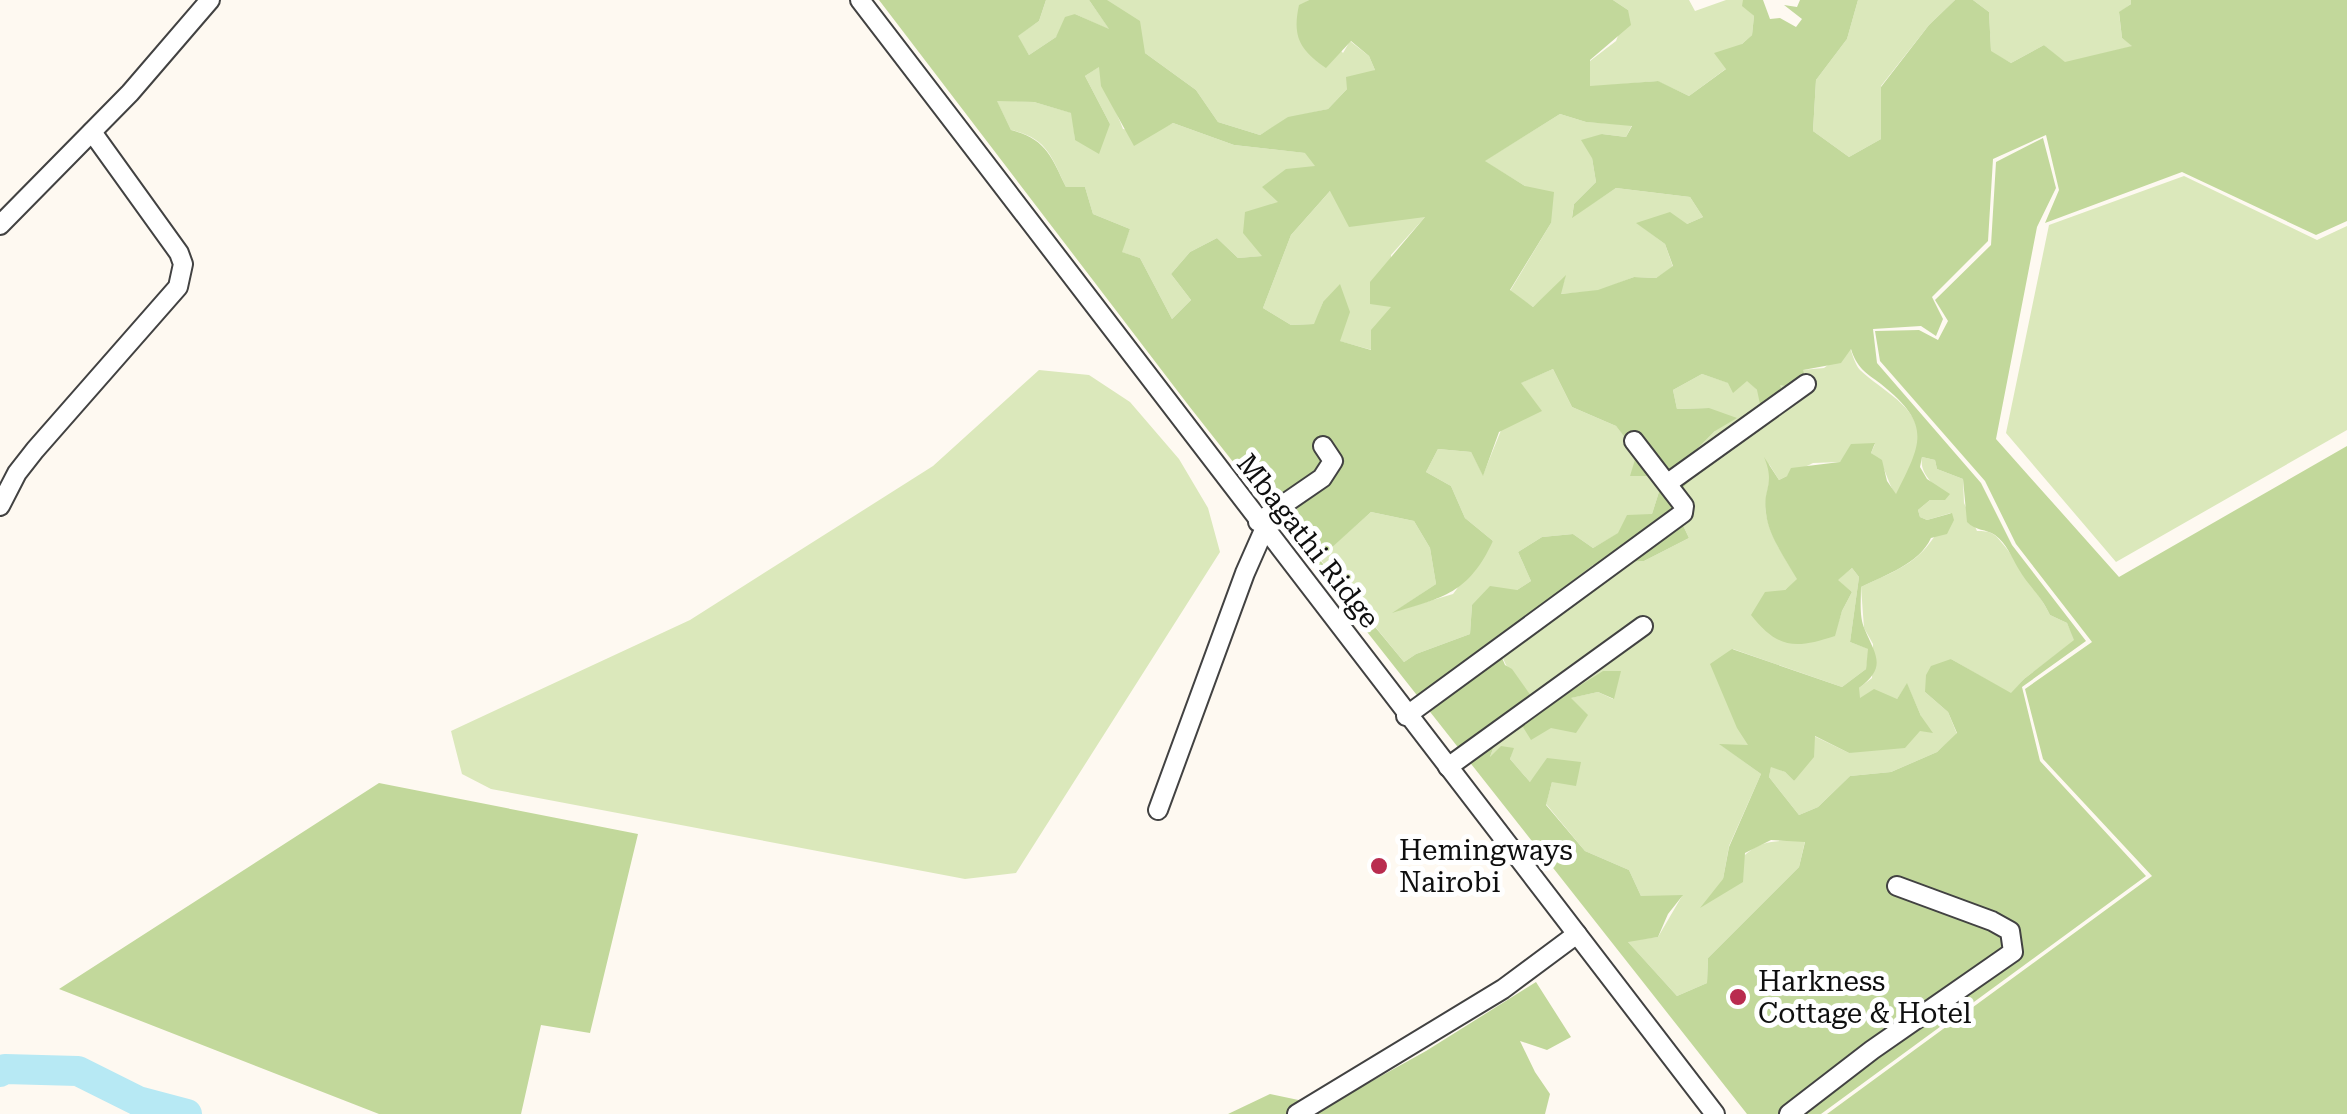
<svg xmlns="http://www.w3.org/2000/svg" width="2347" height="1114" viewBox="0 0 2347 1114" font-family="'Roboto Serif',serif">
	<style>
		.green { fill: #dbe8bb }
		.forest { fill: #c2d89b; fill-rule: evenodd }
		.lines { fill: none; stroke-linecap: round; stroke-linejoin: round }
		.river { stroke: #b7e9f4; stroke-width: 30 }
		.street-casing { stroke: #424242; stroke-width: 22 }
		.street { stroke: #fff; stroke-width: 18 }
		.poi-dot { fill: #b92c4f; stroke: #fff; stroke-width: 4 }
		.labels { text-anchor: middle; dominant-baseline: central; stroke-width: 10; stroke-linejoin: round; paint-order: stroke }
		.street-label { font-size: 28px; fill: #0f0f0f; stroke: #fff }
		.poi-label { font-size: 28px; fill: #0f0f0f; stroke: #fff; text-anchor: start }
	</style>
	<rect width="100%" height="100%" fill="#fef9f1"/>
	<!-- green -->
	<g class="green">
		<polygon points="1046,0 1089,0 1110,30 1075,14 1056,37 1029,55 1017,36 1039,21"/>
		<polygon points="1106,0 1309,0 1299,6 1343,53 1350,41 1369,56 1375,70 1347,89 1328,109 1288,118 1260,135 1218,122 1196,90 1145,53"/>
		<polygon points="1613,0 1689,0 1695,11 1726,0 1743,0 1743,6 1754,16 1752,35 1742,44 1727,68 1689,96 1657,81 1590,87 1590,61 1616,41 1628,10"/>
		<polygon points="1858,0 1955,0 1929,25 1881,86 1881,139 1849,157 1813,131 1816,80 1847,39"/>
		<polygon points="1973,0 2131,0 2132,3 2119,13 2122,38 2134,46 2065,63 2044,45 2011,63 1991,52 1989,12"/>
		<path d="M1100 66C1101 90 1115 106 1123 129L1153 133 1173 123 1234 145 1306 153 1316 166 1279 202 1263 256 1238 258 1217 238 1190 252 1171 274 1191 300 1172 319 1140 258 1121 252 1130 229 1093 214 1085 187H1066C1051 156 1047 138 1011 130L996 100 1034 102 1072 113 1075 140 1110 124 1085 76Z"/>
		<polygon points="1560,114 1586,122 1632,125 1626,137 1602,134 1592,158 1596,182 1574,204 1572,217 1616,188 1690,197 1703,217 1687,224 1637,223 1665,244 1673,267 1656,278 1634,277 1598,291 1560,294 1565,278 1533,307 1510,291 1551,223 1525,186 1484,161"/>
		<polygon points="2184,176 2317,240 2347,226 2347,430 2116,562 2006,433 2049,225"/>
		<polygon points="1331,190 1426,216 1391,255 1392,307 1372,350 1339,341 1323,302 1315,324 1291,325 1263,308 1291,235"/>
		<path d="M1850 348C1853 356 1855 364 1860 370 1884 393 1928 410 1917 451 1914 466 1903 481 1896 495 1886 481 1886 463 1871 453L1875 444 1840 462 1813 463 1779 480 1769 464C1773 482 1763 496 1766 513 1769 535 1786 561 1798 579L1785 590 1834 636 1842 611 1852 592 1837 580 1852 568 1859 577 1850 642 1869 649 1866 669 1842 687 1733 649 1749 745H1721L1761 774 1729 846 1723 879C1752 844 1759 839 1805 841L1799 867 1708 958 1707 983 1677 996 1627 941 1658 937 1682 896H1641L1629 870 1585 851 1546 804 1552 782 1580 762 1530 782 1510 759 1513 748 1489 760 1495 743 1570 698 1598 692 1613 699 1620 672 1557 699 1542 710 1506 665 1495 641 1593 565 1644 561 1689 538 1671 500 1692 479 1696 450 1715 431 1709 408 1677 409 1673 390 1702 374 1729 383 1747 380 1757 390 1785 401 1779 385 1802 370 1824 368Z"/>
		<polygon points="1553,369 1572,407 1616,426 1638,453 1664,476 1652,514 1593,548 1573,534 1542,537 1518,552 1531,581 1517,590 1472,605 1470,634 1416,654 1404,662 1319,558 1371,512 1414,521 1430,548 1436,584 1396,611 1453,594 1493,541 1465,518 1451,486 1426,472 1438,449 1471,452 1483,475 1520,383"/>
		<polygon points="1039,370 1089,375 1130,402 1179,459 1208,508 1220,552 1016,873 965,879 491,789 462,774 451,731 690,620 933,466"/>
		<path d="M1922 457 1935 460 1937 469 1963 479 1964 503 1977 531C1983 531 1988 531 1993 534 2003 539 2044 602 2050 615L2067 623 2075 640 2024 679 2011 694 1951 659 1925 692 1948 712 1957 734 1937 752 1891 772 1850 776 1818 807 1799 815 1769 777 1771 766 1785 772 1794 781 1814 736 1849 753 1921 716 1907 684 1897 699H1859V688L1872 678 1873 644 1864 628 1861 587C1881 577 1907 568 1923 551 1932 542 1942 524 1951 513L1927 520 1920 517 1918 510 1930 500 1945 499C1936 484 1919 476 1922 457Z"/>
	</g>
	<!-- forest -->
	<g class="forest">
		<path d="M879 0H1046L1039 21 1018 36 1029 55 1056 37 1065 17 1075 14 1109 29 1089 0H1107L1140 21 1145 53 1196 90 1218 122 1260 135 1288 117 1328 109 1347 89 1346 77 1375 70 1369 56 1351 41 1326 68C1300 50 1292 37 1299 5L1309 0H1613L1628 10 1631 25 1590 60V86L1658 81 1689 96 1726 69 1714 53 1742 44 1752 35 1754 16 1742 6 1743 0H1763L1770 19 1780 18 1796 27 1802 19 1784 5 1797 7 1800 0H1858L1847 39 1816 80 1813 131 1849 157 1881 139V87L1929 25 1955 0H1973L1989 12 1991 51 2011 63 2044 45 2065 62 2132 46 2122 38 2119 12 2131 4V0H2347V221L2316 235 2182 172 2045 223 2059 190 2046 135 1993 159 1988 241 1932 297 1943 319 1936 336 1921 326 1873 329 1877 363 1981 483 2012 545 2086 641 2022 687 2040 761 2146 876 1821 1114H1747L1189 406ZM1099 67 1101 86 1134 146 1173 123 1234 145 1305 153 1315 166 1286 169 1262 187 1278 202 1245 212 1243 233 1262 256 1238 258 1217 238 1190 252 1171 274 1191 300 1172 319 1140 258 1122 252 1130 229 1093 214 1085 187H1066C1051 156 1046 139 1011 130L997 101 1034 102 1071 113 1075 140 1099 154 1110 124 1085 76ZM1560 114 1586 122 1632 126 1626 137 1602 134 1581 140 1592 158 1596 182 1574 204 1572 218 1616 188 1690 197 1703 217 1687 224 1670 212 1636 223 1665 244 1673 266 1656 278 1634 277 1598 290 1561 294 1566 275 1533 307 1510 290 1551 223 1554 192 1525 186 1485 161ZM1330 191 1349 227 1425 217 1370 282V304L1391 307 1371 330V350L1340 341 1350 312 1340 284 1323 302 1314 324 1291 325 1263 308 1291 235ZM1851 349C1857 368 1865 372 1881 384 1932 425 1922 442 1896 494L1887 481 1882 460 1871 453 1875 443 1851 444 1840 462 1791 468 1787 476 1779 480 1764 457C1776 485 1762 489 1766 513 1768 535 1786 560 1797 579L1785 590 1765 592 1751 615C1778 649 1795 649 1835 636L1842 611 1852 592 1838 580 1852 568 1859 577 1850 642 1868 649 1866 669 1842 687 1732 649 1710 664 1737 728 1748 745 1719 744 1761 774 1729 847 1723 879 1700 908 1743 882 1745 853 1771 840 1805 842 1799 867 1708 958 1707 983 1677 996 1628 942 1658 937 1668 914 1683 895 1641 896 1629 870 1585 851 1546 805 1552 782 1576 786 1581 762 1547 758 1530 782 1510 759 1514 748 1501 746 1490 757 1495 743 1523 727 1531 740 1551 728 1576 733 1588 715 1571 698 1598 692 1614 699 1621 671H1603L1541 710 1512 669 1505 665 1495 641 1593 565 1644 561 1689 538 1671 500 1692 479 1696 450 1715 431 1737 418 1709 408 1677 409 1673 390 1702 374 1728 383 1733 393 1747 381 1757 390 1760 404 1786 401 1780 385 1797 388 1805 377 1803 370 1841 363ZM1553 369 1572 407 1616 426 1637 453 1630 476H1664L1652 514 1627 515 1618 533 1593 548 1573 534 1542 537 1518 552 1531 581 1517 590 1490 586 1472 605 1470 634 1416 654 1404 662 1319 559 1371 512 1414 521 1430 548 1436 584 1392 613C1444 597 1468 594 1493 541L1465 518 1451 486 1426 472 1438 449 1471 452 1483 476 1499 432 1542 411 1521 383ZM1922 457 1935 460 1937 469 1963 479 1967 522C1976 531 1986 529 1995 535 2007 544 2011 556 2018 568 2029 587 2040 594 2050 615L2067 623 2074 640 2024 679 2011 693 1951 659 1931 666 1926 675 1925 692 1948 712 1957 733 1937 752 1891 772 1850 776 1818 807 1799 815 1769 777 1771 767 1785 772 1794 781 1814 757 1815 736 1849 753 1905 748 1920 731 1933 733 1921 716 1907 683 1897 699 1874 689 1860 698 1859 688C1887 667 1876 656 1865 630 1859 617 1861 601 1861 587 1885 575 1919 564 1931 538L1947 534 1954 520 1952 513 1927 520 1920 517 1918 510 1930 500H1945L1950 494 1927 479 1920 467Z"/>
		<polygon points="2043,138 2056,188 2037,227 1996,439 2119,577 2347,446 2347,1114 1827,1114 2152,876 2043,759 2025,689 2092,642 2016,544 1985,481 1880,361 1875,331 1919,330 1938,340 1948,321 1935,300 1991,245 1996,162"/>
		<polygon points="379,783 638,834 590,1033 541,1025 521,1114 379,1114 59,989"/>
		<polygon points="1536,982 1571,1037 1547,1050 1520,1041 1535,1072 1550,1094 1545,1114 1228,1114 1270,1094 1327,1106 1426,1051"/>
	</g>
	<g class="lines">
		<!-- river -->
		<polyline class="river" points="0,1072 5,1069 78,1071 138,1101 187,1114"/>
		<!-- street casing -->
		<g class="street-casing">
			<g id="street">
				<polyline points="860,0 1715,1114"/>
				<polyline points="0,225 130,93 210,0"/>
				<polyline points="1668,483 1806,384"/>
				<polyline points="0,506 17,473 35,450 178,287 183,264 179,253 92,132"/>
				<polyline points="1258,522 1322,478 1333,461 1323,446"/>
				<polyline points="1406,716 1683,513 1684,506 1634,441"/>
				<polyline points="1448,767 1643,626"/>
				<polyline points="1158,810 1245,573 1264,530"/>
				<polyline points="1297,1114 1503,989 1577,934"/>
				<polyline points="1789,1114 1872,1050 2013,952 2010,931 1992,921 1897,886"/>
			</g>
		</g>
		<!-- street -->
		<use href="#street" class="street"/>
	</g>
	<!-- markers -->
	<g class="poi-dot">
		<circle cx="1379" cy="866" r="10"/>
		<circle cx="1738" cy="997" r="10"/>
	</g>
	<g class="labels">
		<!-- street labels -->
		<g class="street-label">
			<text transform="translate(1308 541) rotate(52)">Mbagathi Ridge</text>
		</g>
		<!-- poi labels -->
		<g class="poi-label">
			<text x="1399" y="850">Hemingways<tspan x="1399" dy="32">Nairobi</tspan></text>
			<text x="1758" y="981">Harkness<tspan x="1758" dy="32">Cottage &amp; Hotel</tspan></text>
		</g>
	</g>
</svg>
